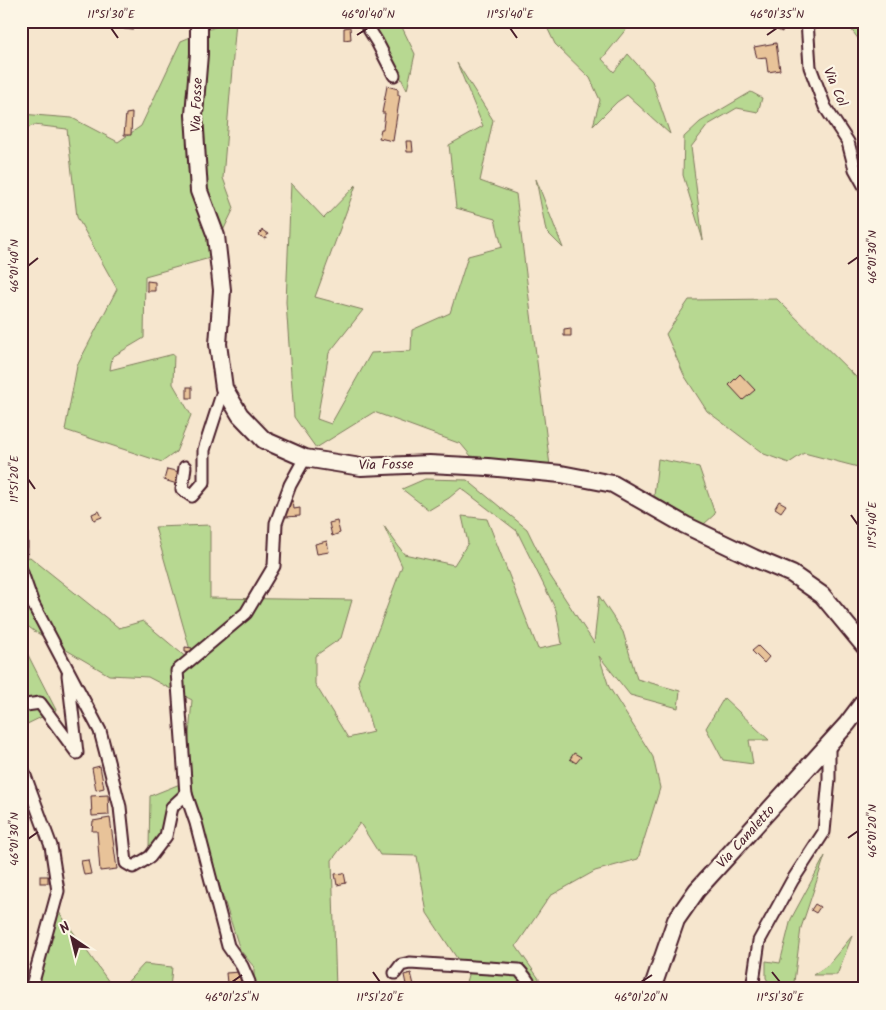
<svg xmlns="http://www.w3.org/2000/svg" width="886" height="1010" viewBox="0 0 886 1010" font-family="Kalam,sans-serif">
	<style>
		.green { fill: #b7d891; stroke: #807c5e }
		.building { fill: #e8c399; stroke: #4a1f2b }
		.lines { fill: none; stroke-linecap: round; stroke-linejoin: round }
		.street-casing { stroke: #4a1f2b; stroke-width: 15 }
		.secondary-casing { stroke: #4a1f2b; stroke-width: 20 }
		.street { stroke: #fcf5e5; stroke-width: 11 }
		.secondary { stroke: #fcf5e5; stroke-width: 16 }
		.ticks { fill: none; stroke: #4a1f2b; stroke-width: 2 }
		.labels { text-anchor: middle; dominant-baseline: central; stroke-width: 4.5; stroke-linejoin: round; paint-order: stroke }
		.street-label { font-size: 14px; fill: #4a1f2b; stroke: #fcf5e5 }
		.neatline { fill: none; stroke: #4a1f2b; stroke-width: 2 }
		.ticks-label { font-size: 12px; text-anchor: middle; fill: #4a1f2b }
	</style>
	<rect width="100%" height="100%" fill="#f6e6ce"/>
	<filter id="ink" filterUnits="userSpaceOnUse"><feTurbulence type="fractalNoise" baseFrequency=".02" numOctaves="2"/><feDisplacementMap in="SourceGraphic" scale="10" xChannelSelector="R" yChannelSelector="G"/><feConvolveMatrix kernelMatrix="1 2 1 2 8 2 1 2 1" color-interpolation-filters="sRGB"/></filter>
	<g filter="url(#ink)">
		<!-- green -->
		<g class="green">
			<polygon points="229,21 236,21 223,178 234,208 210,258 145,276 144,338 112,357 110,370 174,354 173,384 191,415 176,452 162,462 65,430 77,366 117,289 77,217 67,129 34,125 21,131 21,114 72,118 118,142 141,126 181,41"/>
			<polygon points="367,21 399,21 415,54 407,90 382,41"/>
			<polygon points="544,21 629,21 627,28 602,59 614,72 628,54 652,81 670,134 627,95 617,102 593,126 600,100 590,78 555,44"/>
			<polygon points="845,21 865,21 865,48"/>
			<polygon points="457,63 493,120 480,181 516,194 550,466 471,456 461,444 374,412 316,448 294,417 286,302 291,183 324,218 356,185 315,297 363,310 329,353 317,419 331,424 371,353 411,351 412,330 450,313 468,256 502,247 495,219 456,208 449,145 483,126"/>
			<polygon points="751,92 762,98 758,112 737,108 708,125 691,147 703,240 683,175 684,137 700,122"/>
			<polygon points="536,179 563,248 546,231"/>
			<polygon points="777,299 865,386 865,467 858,467 804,453 789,463 764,454 707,411 684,375 666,334 689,300"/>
			<polygon points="658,459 699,467 715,514 703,525 654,496"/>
			<polygon points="425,479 467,480 527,529 549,574 594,643 599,596 623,632 637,679 680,691 678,708 630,695 599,656 609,687 653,757 660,788 638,859 595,871 550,896 516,946 542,983 540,989 464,989 468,975 427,913 417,856 380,855 360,823 332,860 336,989 254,989 254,967 240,950 191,796 149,848 150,796 185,782 192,700 148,677 109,675 34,631 21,621 21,559 30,557 119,628 143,621 194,664 155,527 210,525 210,598 352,600 341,638 315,656 315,684 348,738 373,732 358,681 382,620 402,566 384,526 404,554 454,565 468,543 462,516 487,519 538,649 562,644 556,610 517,531 461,488 449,498 429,510 402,489"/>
			<polygon points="21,653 27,653 56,710 21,727"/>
			<polygon points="724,698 769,740 749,740 753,764 723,760 706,728"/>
			<polygon points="825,856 801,928 794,982 799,989 773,989 766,978 766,961 780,963 791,919"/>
			<polygon points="51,901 114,989 25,989"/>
			<polygon points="852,936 837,975 813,975 828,965"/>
			<polygon points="144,964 172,967 170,989 121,989"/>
		</g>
		<!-- building -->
		<g class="building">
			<polygon points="126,21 134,22 133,30 124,29"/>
			<polygon points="767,21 784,21 782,32 767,25"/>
			<polygon points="350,27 351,39 344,40 344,28"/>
			<polygon points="776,43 780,70 768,72 766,57 757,58 754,47"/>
			<polygon points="387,86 398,89 398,95 400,95 393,141 379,138 381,129 383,129 385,113 382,113"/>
			<polygon points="132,113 131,135 124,135 126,114"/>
			<polygon points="406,141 412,141 413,152 407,152"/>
			<polygon points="262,230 268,234 265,239 259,235"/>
			<polygon points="147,281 155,282 155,291 147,291"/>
			<polygon points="571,328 571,336 564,336 564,329"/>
			<polygon points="740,374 755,390 743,400 729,385"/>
			<rect x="187" y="387" width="5" height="11"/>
			<polygon points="167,469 180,472 177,484 164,480"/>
			<polygon points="293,501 294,509 300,508 300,516 285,517 285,502"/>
			<polygon points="779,501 786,505 781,512 775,508"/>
			<polygon points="99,511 102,517 94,520 92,514"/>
			<polygon points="337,521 340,533 332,536 329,523"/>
			<polygon points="327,541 329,552 317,554 315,544"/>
			<polygon points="758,646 769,657 764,663 752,651"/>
			<polygon points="185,647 192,648 192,653 185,652"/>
			<polygon points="574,753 581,757 576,763 570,759"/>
			<polygon points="100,766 104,788 96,790 92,768"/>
			<polygon points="108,795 109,815 92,816 91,796"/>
			<polygon points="110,818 117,869 100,871 97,831 92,831 93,821"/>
			<polygon points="88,860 91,874 84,875 81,861"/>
			<polygon points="344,873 346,883 337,885 335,874"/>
			<rect x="40" y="876" width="8" height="7"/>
			<polygon points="815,904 820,907 816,913 811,910"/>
			<polygon points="240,972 241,989 224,989 224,983 227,983 226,973"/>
			<polygon points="411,973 414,985 416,984 417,989 407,989 404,975"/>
		</g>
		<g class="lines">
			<!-- street casing -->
			<g class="street-casing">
				<g id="street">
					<polyline points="364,21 377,42 394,75"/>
					<polyline points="807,21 810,67 825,107 848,142 855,169 865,187"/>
					<polyline points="185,467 182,489 192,496 204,482 204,450 224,388"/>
					<polyline points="21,492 21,553"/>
					<polyline points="21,570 33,604 100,731 120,807 126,863 133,867 150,857 166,836 172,807 186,794 196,823 228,946 242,966 249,982 247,989"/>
					<polyline points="21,707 26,705 40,703 77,753 68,675"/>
					<polyline points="21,765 51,846 58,891 31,989"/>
					<polyline points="186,794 177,671 246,613 274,566 276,523 290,485 305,458"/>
					<polyline points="395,973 401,965 410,963 519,970 525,977 533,989"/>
					<polyline points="752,989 759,941 792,881 824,832 829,779 829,745"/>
				</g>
			</g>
			<!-- secondary casing -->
			<g class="secondary-casing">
				<g id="secondary">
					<polyline points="199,21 199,54 194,115 199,191 216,236 222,290 218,344 224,388 240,415 264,440 305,458 361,467 429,464 488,467 561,474 613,484 685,525 754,558 792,574 822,595 865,647"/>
					<polyline points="652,989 676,920 697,890 847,724 865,700"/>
				</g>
			</g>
			<!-- street -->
			<use href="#street" class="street"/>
			<!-- secondary -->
			<use href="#secondary" class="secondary"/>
		</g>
	</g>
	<!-- ticks -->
	<path class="ticks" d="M111 28 118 38M510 28 517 38M357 35 368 28M767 35 777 28M848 264 858 257M28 266 38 258M28 479 35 489M851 515 858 525M848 838 858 831M28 839 38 832M373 972 380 982M772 972 780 982M232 982 242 975M641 982 652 975"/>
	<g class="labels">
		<!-- street labels -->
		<g class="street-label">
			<text transform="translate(835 87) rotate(67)">Via Col</text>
			<text transform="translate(197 105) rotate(-88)">Via Fosse</text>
			<text transform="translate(386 465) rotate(-1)">Via Fosse</text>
			<text transform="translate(746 837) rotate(-48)">Via Canaletto</text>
		</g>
	</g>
	<!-- margin -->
	<rect width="886" height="1010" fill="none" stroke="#fcf5e5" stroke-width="55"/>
	<!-- north arrow -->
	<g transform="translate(72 938) rotate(325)" stroke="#fcf5e5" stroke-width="4" paint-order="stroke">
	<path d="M0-4L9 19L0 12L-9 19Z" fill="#4a1f2b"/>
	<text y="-8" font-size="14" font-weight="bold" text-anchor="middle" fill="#4a1f2b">N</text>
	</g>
	<rect x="28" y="28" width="830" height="954" class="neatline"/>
	<g class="ticks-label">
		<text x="111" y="18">11°51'30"E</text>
		<text x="368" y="18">46°01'40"N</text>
		<text x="510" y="18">11°51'40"E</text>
		<text x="777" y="18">46°01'35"N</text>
		<text transform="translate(872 257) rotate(-90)" y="4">46°01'30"N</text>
		<text transform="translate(14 266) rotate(-90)" y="4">46°01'40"N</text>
		<text transform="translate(14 479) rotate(-90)" y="4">11°51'20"E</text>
		<text transform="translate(872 525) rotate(-90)" y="4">11°51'40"E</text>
		<text transform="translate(872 831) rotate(-90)" y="4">46°01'20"N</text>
		<text transform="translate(14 839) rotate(-90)" y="4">46°01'30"N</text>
		<text x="232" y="1001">46°01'25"N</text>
		<text x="380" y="1001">11°51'20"E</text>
		<text x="641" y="1001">46°01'20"N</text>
		<text x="780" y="1001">11°51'30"E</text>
	</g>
</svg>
